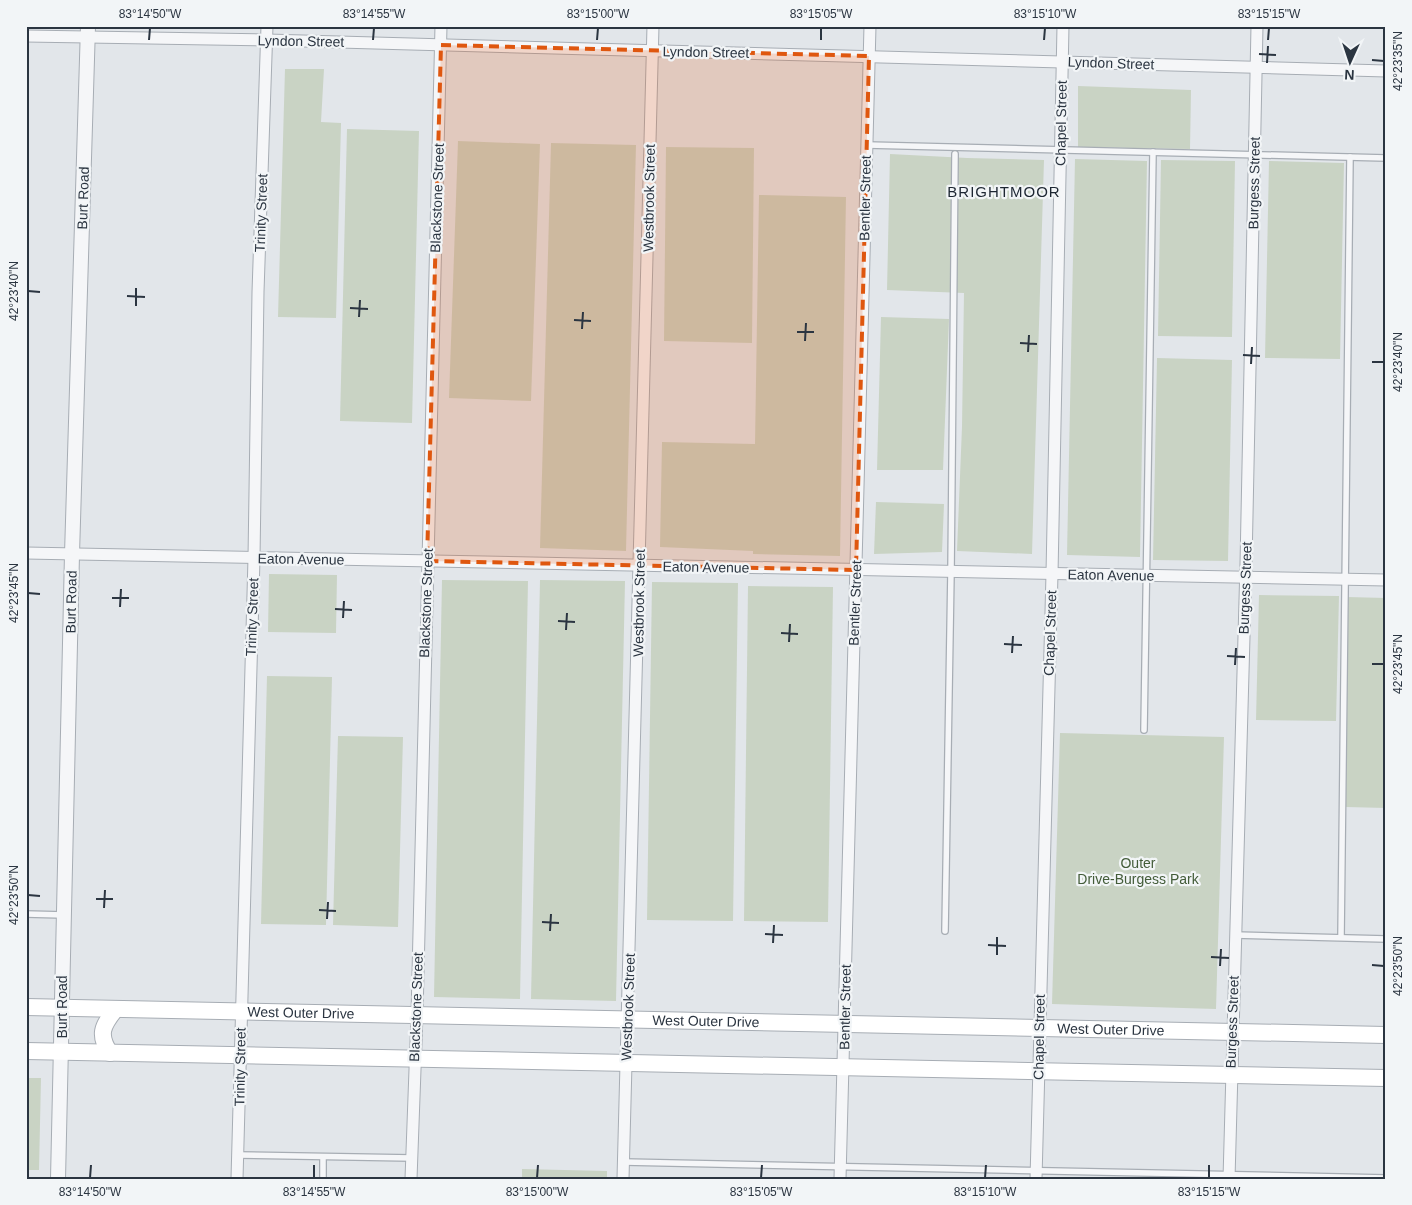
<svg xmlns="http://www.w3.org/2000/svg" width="1412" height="1205" viewBox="0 0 1412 1205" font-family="Helvetica,sans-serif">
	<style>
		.green { fill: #c9d3c4 }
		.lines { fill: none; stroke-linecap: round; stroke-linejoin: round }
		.service-casing { stroke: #a7adb4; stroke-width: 8 }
		.minor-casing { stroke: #a7adb4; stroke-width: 13 }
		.tertiary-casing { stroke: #a7adb4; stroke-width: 16 }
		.secondary-casing { stroke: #a7adb4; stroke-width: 18 }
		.service { stroke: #f5f6f8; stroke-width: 5.5 }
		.minor { stroke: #f5f6f8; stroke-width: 11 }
		.tertiary { stroke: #f5f6f8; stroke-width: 14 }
		.secondary { stroke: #fff; stroke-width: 16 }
		.marked { fill: #df570f; fill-opacity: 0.2; stroke: #df570f; stroke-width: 4; stroke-dasharray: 10 6; stroke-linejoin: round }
		.ticks { fill: none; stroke: #2b3541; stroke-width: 2 }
		.labels { text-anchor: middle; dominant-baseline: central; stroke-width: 4.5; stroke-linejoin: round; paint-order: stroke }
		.street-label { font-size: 14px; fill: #2b3541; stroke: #f2f5f7 }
		.park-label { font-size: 14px; fill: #435c39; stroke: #f2f5f7 }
		.neighbourhood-label { font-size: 15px; letter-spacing: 1px; fill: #1d2632; stroke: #f2f5f7 }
		.neatline { fill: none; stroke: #2b3541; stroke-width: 2 }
		.ticks-label { font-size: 12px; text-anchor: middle; fill: #2b3541 }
	</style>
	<rect width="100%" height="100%" fill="#e2e6ea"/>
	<!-- green -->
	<g class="green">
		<polygon points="285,69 324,69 321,122 341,123 336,318 278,317"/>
		<polygon points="1078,86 1191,90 1190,149 1078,147"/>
		<polygon points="347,129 419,131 412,423 340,421"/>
		<polygon points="458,141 540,144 531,401 449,398"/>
		<polygon points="551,143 636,145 626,551 540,548"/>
		<polygon points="666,147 754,148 752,343 664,341"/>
		<polygon points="890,154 967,158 1044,160 1032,554 957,551 962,427 964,293 887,290"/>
		<polygon points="1075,159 1147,161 1140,557 1067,555"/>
		<polygon points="1161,160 1235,161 1232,337 1158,336"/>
		<polygon points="1269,161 1344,163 1340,359 1265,358"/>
		<polygon points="759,195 846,197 840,556 753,554 753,551 660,547 662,442 755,444"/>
		<polygon points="881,317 949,319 943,470 877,470"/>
		<polygon points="1157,358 1232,360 1228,561 1153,560"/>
		<polygon points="876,502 944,504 942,552 874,554"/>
		<polygon points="269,574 337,575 336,633 268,632"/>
		<polygon points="442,580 528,581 520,999 434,997"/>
		<polygon points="540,580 625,581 616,1001 531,999"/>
		<polygon points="652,582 738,583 733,921 647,920"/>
		<polygon points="748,586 833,587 828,922 744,921"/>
		<polygon points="1259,595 1339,596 1336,721 1256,720"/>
		<polygon points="1347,597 1386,598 1386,808 1346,807"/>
		<polygon points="267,676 332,677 326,925 261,924"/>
		<polygon points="1060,733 1224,737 1216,1009 1052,1004"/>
		<polygon points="338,736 403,737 398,927 333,925"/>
		<polygon points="26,1078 41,1078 39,1170 26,1170"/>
		<polygon points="522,1169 607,1171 607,1179 522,1179"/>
	</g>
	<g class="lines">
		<!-- service casing -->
		<g class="service-casing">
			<g id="service">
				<polyline points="867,145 1386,158"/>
				<polyline points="1144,730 1153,152"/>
				<polyline points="26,914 64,915"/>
				<polyline points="945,931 951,572 955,154"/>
				<polyline points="1235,935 1386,939"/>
				<polyline points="1341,937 1350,157"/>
				<polyline points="238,1155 412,1158"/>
				<polyline points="624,1162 1386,1178"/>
				<polyline points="323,1179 323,1157"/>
			</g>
		</g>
		<!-- minor casing -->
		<g class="minor-casing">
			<g id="minor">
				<polyline points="26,36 267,40 1386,71"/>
				<polyline points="26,553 1386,580"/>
				<polyline points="237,1179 254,558 258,292 267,26"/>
				<polyline points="411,1179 417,1015 441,26"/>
				<polyline points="623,1179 653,26"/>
				<polyline points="840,1179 870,26"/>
				<polyline points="1036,1179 1052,574 1063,26"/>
				<polyline points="1229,1179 1246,564 1257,26"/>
			</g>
		</g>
		<!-- tertiary casing -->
		<g class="tertiary-casing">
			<polyline id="tertiary" points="58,1179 72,554 88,26"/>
		</g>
		<!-- secondary casing -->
		<g class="secondary-casing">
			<g id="secondary">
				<path id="s1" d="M26 1007 1386 1035"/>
				<polyline points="26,1051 1386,1078"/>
				<path d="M110 1053C98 1035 102 1026 115 1010"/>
			</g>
		</g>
		<!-- service -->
		<use href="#service" class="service"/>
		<!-- minor -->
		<use href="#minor" class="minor"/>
		<!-- tertiary -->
		<use href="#tertiary" class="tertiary"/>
		<!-- secondary -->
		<use href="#secondary" class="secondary"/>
	</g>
	<!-- marked area -->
	<path class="marked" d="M441 45 869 56 856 570 427 561Z"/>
	<!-- ticks -->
	<path class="ticks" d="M149 40 150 28M373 40 374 28M597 40 598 28M821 40V28M1044 40 1045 28M1268 40 1269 28M1259 54 1276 55M1372 60 1384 61M1267 63 1268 46M28 291 40 292M127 296 145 297M136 306V288M350 308 368 309M359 317 360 300M574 320 591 321M582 329 583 312M797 332H814M805 341 806 323M1020 343 1037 344M1028 352 1029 335M1243 355 1260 356M1372 362H1384M1251 364 1252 347M28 593 40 594M112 598H129M120 607 121 589M335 609 352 610M343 618 344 601M558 621 575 622M566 630 567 613M781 633 798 634M789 642 790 624M1004 644 1022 645M1012 653 1013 636M1227 656 1245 657M1372 664H1384M1235 665 1236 648M28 895 40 896M96 899H113M104 908 105 890M319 910 336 911M327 919 328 902M542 922 559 923M550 931 551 914M765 934 783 935M773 943 774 925M988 945 1006 946M997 955V937M1211 957 1229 958M1372 965 1384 966M1220 966 1221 949M90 1178 91 1165M314 1178V1165M537 1178 538 1165M761 1178 762 1165M985 1178 986 1165M1209 1178V1165"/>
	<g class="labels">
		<!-- street labels -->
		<g class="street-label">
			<text transform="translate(301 41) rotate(1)">Lyndon Street</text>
			<text transform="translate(706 52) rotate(1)">Lyndon Street</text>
			<text transform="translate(1111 63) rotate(2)">Lyndon Street</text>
			<text transform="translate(1061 123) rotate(-89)">Chapel Street</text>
			<text transform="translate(1254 183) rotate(-89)">Burgess Street</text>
			<text transform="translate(83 198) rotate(-88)">Burt Road</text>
			<text transform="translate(437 198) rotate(-88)">Blackstone Street</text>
			<text transform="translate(649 198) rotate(-89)">Westbrook Street</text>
			<text transform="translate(865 198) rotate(-89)">Bentler Street</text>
			<text transform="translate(261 213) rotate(-88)">Trinity Street</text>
			<text transform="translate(301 559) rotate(1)">Eaton Avenue</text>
			<text transform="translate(706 567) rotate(1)">Eaton Avenue</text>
			<text transform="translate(1111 575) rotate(1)">Eaton Avenue</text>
			<text transform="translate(1245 588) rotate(-88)">Burgess Street</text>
			<text transform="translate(71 602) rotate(-89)">Burt Road</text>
			<text transform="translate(426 603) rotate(-88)">Blackstone Street</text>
			<text transform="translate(639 603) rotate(-89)">Westbrook Street</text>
			<text transform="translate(855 603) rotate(-88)">Bentler Street</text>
			<text transform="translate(252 617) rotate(-88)">Trinity Street</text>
			<text transform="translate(1050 633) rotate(-88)">Chapel Street</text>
			<text transform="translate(62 1007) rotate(-90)">Burt Road</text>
			<text transform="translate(416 1007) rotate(-88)">Blackstone Street</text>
			<text transform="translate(628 1007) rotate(-88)">Westbrook Street</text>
			<text transform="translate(845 1007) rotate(-89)">Bentler Street</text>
			<text stroke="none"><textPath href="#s1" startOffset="275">West Outer Drive</textPath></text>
			<text stroke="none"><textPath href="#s1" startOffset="680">West Outer Drive</textPath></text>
			<text transform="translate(1232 1022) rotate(-88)">Burgess Street</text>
			<text stroke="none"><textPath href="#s1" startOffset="1085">West Outer Drive</textPath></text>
			<text transform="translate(1039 1037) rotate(-89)">Chapel Street</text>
			<text transform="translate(240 1067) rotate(-89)">Trinity Street</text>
		</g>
		<!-- park labels -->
		<g class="park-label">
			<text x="1138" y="863">Outer<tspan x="1138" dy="16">Drive-Burgess Park</tspan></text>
		</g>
		<!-- neighbourhood labels -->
		<g class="neighbourhood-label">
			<text x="1004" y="191">BRIGHTMOOR</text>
		</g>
	</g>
	<!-- border -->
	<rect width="1412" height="1205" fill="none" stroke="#f2f5f7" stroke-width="55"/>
	<!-- north arrow -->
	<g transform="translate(1350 62) rotate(183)" stroke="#f2f5f7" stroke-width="4" paint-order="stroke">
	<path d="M0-4L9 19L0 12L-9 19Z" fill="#2b3541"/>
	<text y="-8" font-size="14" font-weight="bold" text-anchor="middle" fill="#2b3541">N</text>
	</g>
	<rect x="28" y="28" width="1356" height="1150" class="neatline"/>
	<g class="ticks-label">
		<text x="150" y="18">83°14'50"W</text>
		<text x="374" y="18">83°14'55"W</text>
		<text x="598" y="18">83°15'00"W</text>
		<text x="821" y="18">83°15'05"W</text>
		<text x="1045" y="18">83°15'10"W</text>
		<text x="1269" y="18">83°15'15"W</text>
		<text transform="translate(1398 61) rotate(-90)" y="4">42°23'35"N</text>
		<text transform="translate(14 291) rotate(-90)" y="4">42°23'40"N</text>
		<text transform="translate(1398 362) rotate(-90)" y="4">42°23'40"N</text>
		<text transform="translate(14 593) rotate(-90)" y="4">42°23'45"N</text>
		<text transform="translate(1398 664) rotate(-90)" y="4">42°23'45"N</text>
		<text transform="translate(14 895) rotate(-90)" y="4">42°23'50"N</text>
		<text transform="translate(1398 966) rotate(-90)" y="4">42°23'50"N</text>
		<text x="90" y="1196">83°14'50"W</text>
		<text x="314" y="1196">83°14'55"W</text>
		<text x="537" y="1196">83°15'00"W</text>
		<text x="761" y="1196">83°15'05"W</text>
		<text x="985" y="1196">83°15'10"W</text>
		<text x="1209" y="1196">83°15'15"W</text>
	</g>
</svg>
